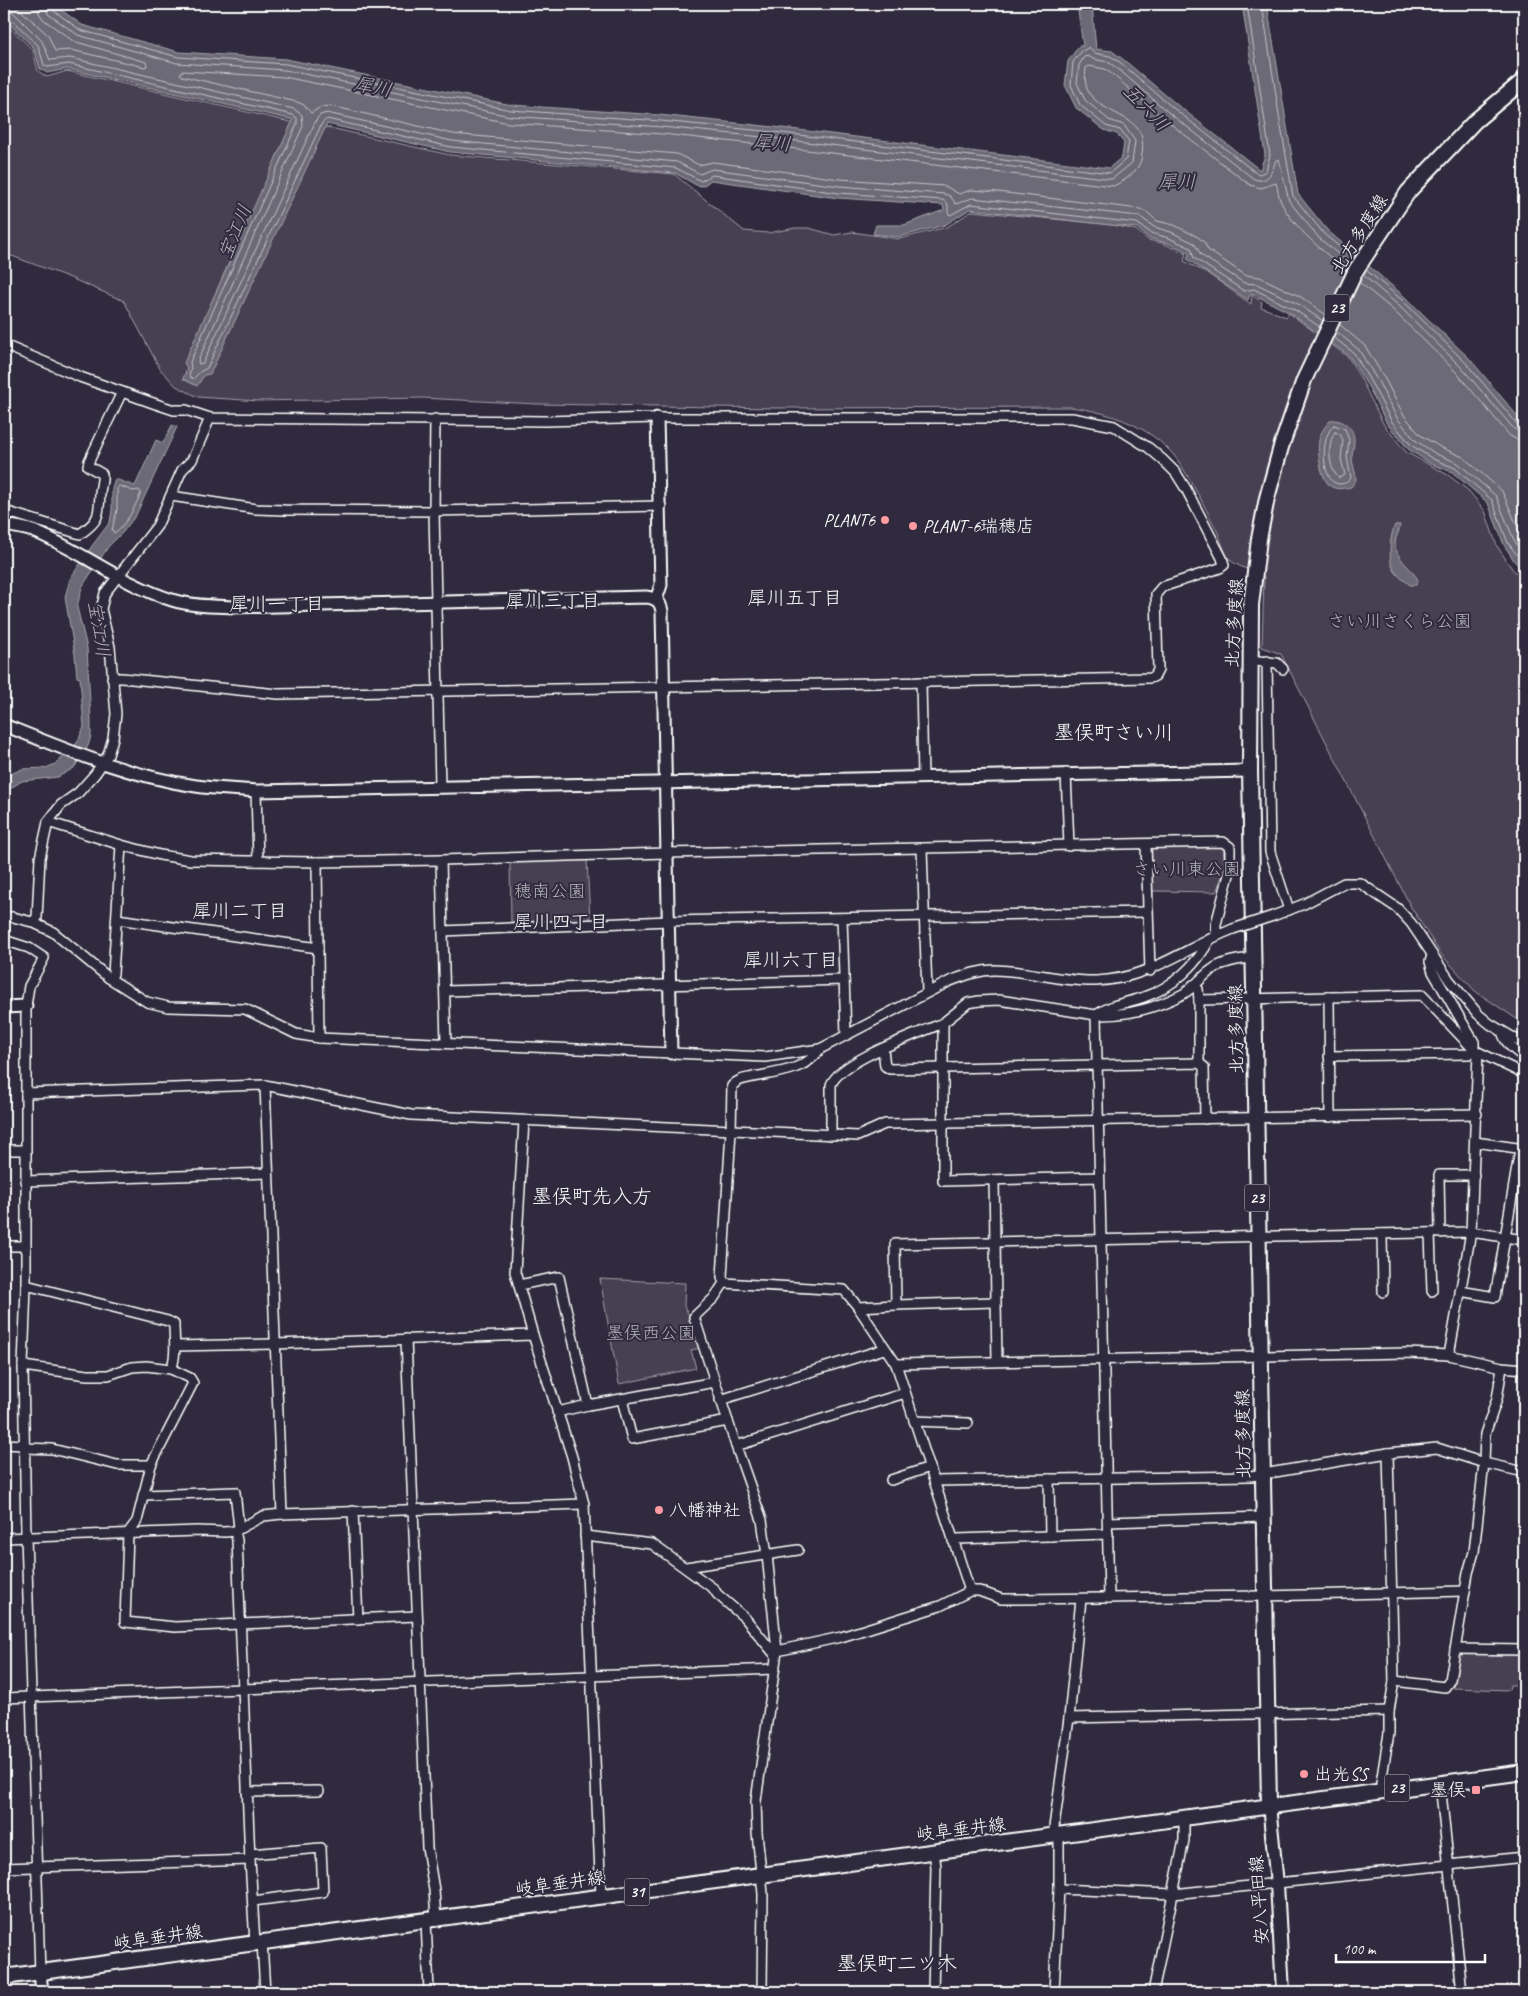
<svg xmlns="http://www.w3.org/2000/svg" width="1528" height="1996" viewBox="0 0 1528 1996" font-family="Caveat,'Klee One',sans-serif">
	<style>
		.green { fill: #464152; stroke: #a2a0a8 }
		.water { fill: #6d6a77; stroke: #a7a6ad }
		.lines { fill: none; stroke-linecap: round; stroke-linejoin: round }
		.shore { stroke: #c5c3c9; stroke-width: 1 }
		.minor-casing { stroke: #fff; stroke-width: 12 }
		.tertiary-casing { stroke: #fff; stroke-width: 15 }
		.secondary-casing { stroke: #fff; stroke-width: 16 }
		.primary-casing { stroke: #fff; stroke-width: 18 }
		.minor { stroke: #2f2a3d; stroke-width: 9 }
		.tertiary { stroke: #2f2a3d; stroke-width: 11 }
		.secondary { stroke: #2f2a3d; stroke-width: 12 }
		.primary { stroke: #2f2a3d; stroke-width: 14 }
		.minor-bridge-casing { stroke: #fff; stroke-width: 12; stroke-linecap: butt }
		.minor-bridge { stroke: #2f2a3d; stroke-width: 9 }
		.poi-dot { fill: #ff9aa2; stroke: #2f2a3d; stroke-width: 2 }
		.labels { text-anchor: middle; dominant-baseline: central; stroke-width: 4; stroke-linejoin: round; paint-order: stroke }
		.shield { fill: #2f2a3d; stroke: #c1bfc5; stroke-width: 1 }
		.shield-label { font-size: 16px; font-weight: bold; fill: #fff }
		.street-label { font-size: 18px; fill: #fff; stroke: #2f2a3d }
		.poi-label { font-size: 18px; fill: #fff; stroke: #2f2a3d; text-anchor: start }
		.park-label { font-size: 18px; fill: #b5b3ba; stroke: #2f2a3d }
		.water-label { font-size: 19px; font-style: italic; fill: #b6b4bb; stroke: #2f2a3d }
		.neighbourhood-label { font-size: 19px; fill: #fff; stroke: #2f2a3d }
		.quarter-label { font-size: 20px; fill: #fff; stroke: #2f2a3d }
	</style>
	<rect width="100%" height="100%" fill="#2f2a3d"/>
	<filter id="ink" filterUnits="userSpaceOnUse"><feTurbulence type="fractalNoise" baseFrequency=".02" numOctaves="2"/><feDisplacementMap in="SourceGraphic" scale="10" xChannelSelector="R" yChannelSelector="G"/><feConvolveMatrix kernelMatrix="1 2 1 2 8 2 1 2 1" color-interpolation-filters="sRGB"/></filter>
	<g filter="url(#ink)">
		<!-- green -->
		<g class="green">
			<path d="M4 22 33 50 38 71 47 77 67 71 291 122 326 127 450 155 674 174 744 231 768 233 795 228H809L834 235 852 232 899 239 947 227 972 211 1114 225 1136 230 1148 240 1162 243 1186 254 1184 261 1207 273 1251 304 1252 295 1262 302 1261 307 1286 317 1289 313 1348 357 1361 379 1384 425 1406 452 1448 475 1469 491 1485 511 1497 546 1513 570 1524 579V1024L1475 991 1440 953 1411 907 1281 654 1262 647 1264 577C1256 573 1235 565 1230 560 1223 552 1220 534 1214 525 1204 505 1193 484 1181 465 1157 428 1111 412 1070 407L775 408 537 404 422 398 259 401 198 397 176 386 160 369 124 301 68 277 4 253Z"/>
			<polygon points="1223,846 1225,869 1216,892 1151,891 1150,848"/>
			<polygon points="587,860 590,920 511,922 510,862"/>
			<polygon points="600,1279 685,1283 684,1306 690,1317 701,1348 691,1350 696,1368 619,1384"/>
			<polygon points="1464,1654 1524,1655 1524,1685 1510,1685 1509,1690 1453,1688 1458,1659"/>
		</g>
		<!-- water -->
		<g class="water">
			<polygon points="4,4 53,4 82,25 179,52 286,59 512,105 659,115 774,127 1109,168 1122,157 1124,143 1117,134 1104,130 1076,108 1065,85 1068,61 1079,46 1083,46 1077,4 1092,4 1096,49 1112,51 1124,60 1175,103 1260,170 1265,155 1242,4 1267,4 1298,194 1327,230 1405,297 1470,359 1524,424 1524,571 1515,562 1504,545 1488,503 1452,472 1431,464 1408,449 1387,424 1369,388 1349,356 1292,314 1251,293 1248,300 1187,259 1189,253 1167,243 1148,238 1137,228 970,209 945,225 899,237 873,234 876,225 904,225 944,210 943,205 838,198 711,180 703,186 696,185 675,173 450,152 327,124 210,374 204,375 197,386 183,379 187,368 184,363 293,120 67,69 47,73 40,69 34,48 4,19"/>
			<path d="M1331 420C1344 419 1355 429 1354 441 1354 447 1352 452 1352 457 1352 465 1356 472 1356 480L1351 487C1344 488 1338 490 1332 487 1320 481 1316 447 1320 436 1323 429 1326 425 1331 420Z"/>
			<polygon points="172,425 177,427 136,515 123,532 108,547 82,587 77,607 87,648 91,721 91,736 88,746 74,768 58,777 22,781 4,792 4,777 22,769 46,768 57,763 77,743 84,727 80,678 77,677 75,655 65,597 70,579 92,546 110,522 112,510 112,488 115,479 135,486 156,440 163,443"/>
			<path d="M1395 525H1400C1400 532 1395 536 1395 544 1395 558 1412 568 1418 580L1416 585H1410C1404 580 1396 575 1393 568 1388 558 1390 535 1395 525Z"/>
		</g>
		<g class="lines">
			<!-- shore -->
			<g class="shore">
				<polyline points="14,4 48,35 55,51 71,50 145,67 147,66 146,62 73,41 43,19 39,13 37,4"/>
				<path d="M45 4 48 14 78 35 177 63 285 70 510 116 662 127 773 138 1112 179 1132 163 1135 141 1124 125 1109 120 1085 100 1077 83 1079 65 1084 57 1088 56 1093 59 1108 62 1117 68 1168 112 1254 179C1269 184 1272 171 1276 160L1279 159 1289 201 1319 238 1350 264"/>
				<polyline points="51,4 53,10 80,30 178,57 286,64 511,110 661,121 774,132 1110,173 1126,159 1129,141 1120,130 1106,126 1080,105 1071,85 1073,62 1081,52 1089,47 1094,53 1110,56 1121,63 1172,107 1256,173 1260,174 1266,171 1270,155 1247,4"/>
				<polyline points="1262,4 1279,115 1293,196 1324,234 1354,259"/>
				<polyline points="4,9 13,12 42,41 50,60 70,58 294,109 302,115 303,126 198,361 199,364 203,363 316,120 320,115 327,113 452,141 677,162 700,174 712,169 839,186 944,194 950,196 956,204 972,198 1139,216 1154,227 1171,232 1194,243 1201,255 1244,283 1257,284 1298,304 1323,321"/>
				<polyline points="4,15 9,17 38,45 44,65 47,67 69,64 293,115 297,118 297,124 190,362 191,368 189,376 193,379 201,371 207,368 322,123 327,119 451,147 676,168 701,181 712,175 839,193 943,200 948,204 948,213 950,215 971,204 1137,223 1151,233 1169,238 1191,248 1194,258 1244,291 1254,289 1295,310 1320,327"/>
				<polyline points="1366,270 1402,300 1466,363 1518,425 1524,427"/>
				<polyline points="1363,275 1398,305 1461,367 1514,429 1524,433"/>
				<polyline points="1359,282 1393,310 1456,372 1510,436 1516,439 1524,440"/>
				<path d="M1326 315 1301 297 1260 277 1245 275 1208 250 1204 242 1198 237 1174 225 1157 221 1147 212 1140 209 998 192 971 190 959 194 945 186 840 179 713 162 699 165 677 154 453 134 331 106 321 107 311 113 304 105 297 102 182 76 180 73 183 71 284 77 509 123 662 134 772 146 1113 186C1124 182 1138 171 1141 160 1151 115 1115 121 1092 97 1084 88 1085 78 1086 68L1089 66 1105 69 1112 74 1163 118 1250 185 1261 188 1276 183C1278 189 1278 196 1281 202 1293 228 1326 253 1346 271"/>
				<polyline points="1339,324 1365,346 1385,379 1403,414 1420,435 1440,447 1463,457 1502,491 1524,542"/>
				<polyline points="1336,331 1359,350 1379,383 1397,418 1415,440 1436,454 1458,463 1496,496 1514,540 1524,555"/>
				<polyline points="1333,337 1354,353 1373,386 1392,422 1411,445 1433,459 1455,468 1492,500 1508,543 1524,564"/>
				<path d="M1334 425 1345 429 1349 440 1347 457 1351 478C1348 482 1346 483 1341 484 1321 486 1319 436 1334 425Z"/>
				<path d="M1335 432 1340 434 1343 440 1341 459 1345 475 1339 478C1328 469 1327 443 1335 432Z"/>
				<path d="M120 486 133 491 139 490 141 493C135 506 127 525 114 533L112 530 117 510V489Z"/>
			</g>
			<!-- minor casing -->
			<g class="minor-casing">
				<g id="minor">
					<polyline points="4,345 80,377 153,403 174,410 186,410 210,418 545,421 657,418 1072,418 1114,426 1149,448 1163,460 1176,473 1186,489 1222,558 1224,565 1220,568 1162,587 1156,594 1158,670 1155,676 1151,678 278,694 122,678 112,678"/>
					<polyline points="435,419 434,511 440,786"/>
					<polyline points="171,496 256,509 284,510 434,511 661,506"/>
					<path d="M4 518 8 512 80 534C99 521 99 516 100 494 100 487 103 482 102 474L88 466 89 461 122 392"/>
					<polyline points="1250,660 1277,663 1283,669"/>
					<polyline points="1267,661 1270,852 1289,910"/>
					<polyline points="921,682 923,777"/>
					<polyline points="1066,773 1069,846"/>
					<polyline points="256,791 258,861"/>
					<polyline points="48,822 121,845 160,855 191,860 317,862 441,860 666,853 1223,842 1230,847 1230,871 1216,924 1216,935"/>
					<polyline points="1146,844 1150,971"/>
					<polyline points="922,849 927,992"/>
					<polyline points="441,860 446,1043"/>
					<polyline points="317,862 319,1038"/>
					<polyline points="1273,916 1304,904 1344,883 1360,883 1397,908 1411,923 1450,981 1478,1014 1490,1024 1524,1044"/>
					<path d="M4 917H13L32 922 53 932 109 978 147 1002 168 1007 245 1009 296 1034 319 1038 765 1057 820 1049 950 981C964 976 978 970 994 970 1028 970 1061 982 1096 981 1149 979 1185 948 1233 929"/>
					<polyline points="842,918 846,1034"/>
					<polyline points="117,919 318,948"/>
					<polyline points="32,922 37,918 40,858 48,822 61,805 78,793 95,774 108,755 113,738 116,714 110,647 101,609 105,593 157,526 182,470 192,460 210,418"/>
					<polyline points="443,931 668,921 1147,912"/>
					<path d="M1210 939C1196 966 1173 987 1144 997 1124 1004 1114 1003 1096 1015 1127 1016 1156 1008 1183 994 1194 988 1202 976 1213 969 1224 961 1240 959 1254 958"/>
					<polyline points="4,940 29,948 44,958 29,986 26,1006 26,1287 23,1366 26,1536 40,1973"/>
					<polyline points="109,978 113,974 121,845"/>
					<polyline points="1193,985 1198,989 1199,1000 1422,995 1474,1050 1524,1074"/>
					<polyline points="445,991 844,980"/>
					<polyline points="1329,997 1330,1117"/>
					<path d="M1502 1031C1505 1044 1514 1050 1524 1057"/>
					<polyline points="883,1049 885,1066 890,1069 1199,1063 1204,1067 1205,1119"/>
					<polyline points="1478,1052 1471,1232 1524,1240"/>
					<polyline points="1329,1056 1469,1054 1474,1050 1474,1042 1433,972 1430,962 1432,955"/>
					<polyline points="1199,1063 1199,1000"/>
					<polyline points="265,1085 282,1514"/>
					<polyline points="26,1093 265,1085 411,1115 858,1136 885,1124 1477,1114"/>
					<polyline points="524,1121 515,1272 533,1335"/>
					<path d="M831 1135V1085C839 1061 918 1034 943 1023"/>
					<polyline points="1475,1142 1524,1149"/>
					<polyline points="4,1150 25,1150"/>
					<polyline points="1099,1177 943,1181 943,1023 968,1003 979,1001 999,1000 1096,1015 1109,1598"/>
					<polyline points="994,1180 997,1361"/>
					<polyline points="25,1181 268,1173"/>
					<polyline points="1430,1233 1432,1291"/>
					<polyline points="1440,1233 1439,1175 1474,1175"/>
					<polyline points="1382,1234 1383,1292"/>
					<polyline points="4,1246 25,1246"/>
					<polyline points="724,1283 844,1290 858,1307"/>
					<polyline points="519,1285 559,1277 588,1405"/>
					<path d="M26 1287 30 1286 168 1321 174 1324C174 1339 177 1356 171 1369L190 1378 193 1383 151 1465 137 1521 128 1533 125 1622 175 1627 417 1616"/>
					<polyline points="1460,1291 1495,1297 1520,1149"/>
					<polyline points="896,1305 995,1302"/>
					<polyline points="406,1339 427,1848 434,1890 436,1919"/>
					<polyline points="175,1346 275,1344 533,1335 572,1457 584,1504 601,1897"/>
					<polyline points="896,1364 1407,1353 1449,1355 1502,1367 1524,1369"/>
					<polyline points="23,1366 87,1375 108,1375 132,1367 146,1366 171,1369"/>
					<polyline points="622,1399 632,1439 728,1421"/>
					<polyline points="720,1400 884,1349"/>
					<polyline points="557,1412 588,1405 715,1382"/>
					<polyline points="914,1421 968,1423"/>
					<polyline points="4,1444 24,1445"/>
					<polyline points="736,1446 905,1393"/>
					<polyline points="25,1448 52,1449 117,1465 151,1465"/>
					<polyline points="1049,1479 1050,1536"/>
					<polyline points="891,1480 930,1467"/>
					<polyline points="935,1481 1251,1476 1388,1453 1437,1448 1484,1463 1524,1472"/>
					<polyline points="143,1495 235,1492 239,1528"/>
					<polyline points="353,1511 358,1619"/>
					<polyline points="1108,1522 1264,1517"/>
					<polyline points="235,1531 237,1540 250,1860 255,1943"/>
					<polyline points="585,1536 652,1544 714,1589 717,1594 745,1618 776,1656"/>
					<polyline points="4,1538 197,1531 225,1532 235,1531 263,1516 282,1514 584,1504"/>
					<polyline points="953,1541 957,1539 1108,1534"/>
					<polyline points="686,1567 798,1550"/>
					<polyline points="970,1591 896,1364 858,1307 896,1305 895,1244 1471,1232 1449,1355"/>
					<polyline points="1455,1649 1524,1650"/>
					<polyline points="777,1651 841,1637 940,1606 970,1591 979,1591 1001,1599 1021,1599 1264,1596 1465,1591"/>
					<polyline points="1394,1681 1445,1687 1450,1680 1468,1573 1474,1552 1484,1463 1485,1434 1497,1399 1502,1367"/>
					<polyline points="4,1698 775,1669"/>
					<polyline points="1069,1718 1389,1711"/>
					<polyline points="1440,1783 1462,1992"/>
					<polyline points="1381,1790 1381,1783 1389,1733 1389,1711 1394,1681 1388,1453"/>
					<polyline points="247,1792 319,1791"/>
					<polyline points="1055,1835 1054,1827 1069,1718 1081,1599"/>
					<polyline points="250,1854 321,1848 323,1892 253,1901"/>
					<polyline points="4,1868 250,1860"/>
					<polyline points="1059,1889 1173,1894 1524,1857"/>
					<polyline points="426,1920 429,1992"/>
					<polyline points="262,1942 265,1992"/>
					<path d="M762 1992 763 1894 757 1832 756 1801 777 1651 767 1555 762 1520 736 1446 694 1317 714 1298 724 1283 722 1277 731 1131 732 1086C738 1079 745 1079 753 1077 778 1072 805 1071 820 1049"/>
					<polyline points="933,1992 936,1867 934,1851"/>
					<polyline points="1054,1992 1059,1889 1059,1835"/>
					<polyline points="1153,1992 1184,1840 1184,1818"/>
				</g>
			</g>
			<!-- tertiary casing -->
			<g class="tertiary-casing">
				<g id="tertiary">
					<path d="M4 525C15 527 27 528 38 533 84 553 124 585 172 600 191 606 213 606 233 607L646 597C656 598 660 601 662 611L671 1053"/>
					<polyline points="656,600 661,585 657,418"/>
					<path d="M4 725C66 750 128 776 196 786 216 789 236 789 256 791L1250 771"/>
					<polyline points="4,1007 26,1006"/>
					<polyline points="40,1973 42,1992"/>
				</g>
			</g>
			<!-- secondary casing -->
			<g class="secondary-casing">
				<polyline id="secondary" points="1269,1805 1277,1884 1283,1992"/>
			</g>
			<!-- primary casing -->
			<g class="primary-casing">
				<g id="primary">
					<polyline points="1269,1805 1250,771 1251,605 1259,539 1267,498 1281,447 1304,380 1356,270 1408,192 1475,121 1524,80"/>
					<polyline points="4,1977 1524,1772"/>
				</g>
			</g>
			<!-- minor -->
			<use href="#minor" class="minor"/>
			<!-- tertiary -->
			<use href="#tertiary" class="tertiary"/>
			<!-- secondary -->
			<use href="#secondary" class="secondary"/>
			<!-- primary -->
			<use href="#primary" class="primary"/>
			<!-- minor-bridge casing -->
			<g class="minor-bridge-casing">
				<polyline id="minor-bridge" points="1233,929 1273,916"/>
			</g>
			<!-- minor-bridge -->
			<use href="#minor-bridge" class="minor-bridge"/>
		</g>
	</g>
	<!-- markers -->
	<g class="poi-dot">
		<circle cx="885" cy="520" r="5"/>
		<circle cx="913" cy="526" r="5"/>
		<circle cx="659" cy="1510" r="5"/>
		<circle cx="1304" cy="1774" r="5"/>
		<rect x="1471" y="1785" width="10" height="10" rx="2.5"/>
	</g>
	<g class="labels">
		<!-- shield labels -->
		<g class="shield">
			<rect x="1324.5" y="294.5" width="25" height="27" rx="4"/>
			<rect x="1244.5" y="1184.5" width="25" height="27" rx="4"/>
			<rect x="1384.5" y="1774.5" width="25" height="27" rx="4"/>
			<rect x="624.5" y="1878.5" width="25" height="27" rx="4"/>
		</g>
		<g class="shield-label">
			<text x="1337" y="308">23</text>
			<text x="1257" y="1198">23</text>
			<text x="1397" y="1788">23</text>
			<text x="637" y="1892">31</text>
		</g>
		<!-- street labels -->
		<g class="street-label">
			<text transform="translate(1359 234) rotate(-58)">北方多度線</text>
			<text transform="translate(1234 623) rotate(-87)">北方多度線</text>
			<text transform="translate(1236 1029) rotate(-91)">北方多度線</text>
			<text transform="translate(1243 1434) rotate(-91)">北方多度線</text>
			<text transform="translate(961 1829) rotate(-7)">岐阜垂井線</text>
			<text transform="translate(560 1883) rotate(-8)">岐阜垂井線</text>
			<text transform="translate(1259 1900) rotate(-94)">安八平田線</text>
			<text transform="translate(158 1937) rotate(-8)">岐阜垂井線</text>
		</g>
		<!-- poi labels -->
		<g class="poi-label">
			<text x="875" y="520" text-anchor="end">PLANT6</text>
			<text x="923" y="526">PLANT-6瑞穂店</text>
			<text x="669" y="1510">八幡神社</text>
			<text x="1314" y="1774">出光SS</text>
			<text x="1466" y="1790" text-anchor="end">墨俣</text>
		</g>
		<!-- park labels -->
		<g class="park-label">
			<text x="1400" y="621">さい川さくら公園</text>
			<text x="1187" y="869">さい川東公園</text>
			<text x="550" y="891">穂南公園</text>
			<text x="651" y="1333">墨俣西公園</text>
		</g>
		<!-- water labels -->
		<g class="water-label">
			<text transform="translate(373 87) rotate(12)">犀川</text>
			<text transform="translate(1146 108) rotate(46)">五六川</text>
			<text transform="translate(772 143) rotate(5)">犀川</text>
			<text x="1177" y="182">犀川</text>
			<text transform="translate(235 232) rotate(-67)">宝江川</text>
			<text transform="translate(99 629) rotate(81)">宝江川</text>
		</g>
		<!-- neighbourhood labels -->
		<g class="neighbourhood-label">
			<text x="795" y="598">犀川五丁目</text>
			<text x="553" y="601">犀川三丁目</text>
			<text x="277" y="604">犀川一丁目</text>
			<text x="240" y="911">犀川二丁目</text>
			<text x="561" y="922">犀川四丁目</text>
			<text x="791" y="960">犀川六丁目</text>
		</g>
		<!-- quarter labels -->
		<g class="quarter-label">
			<text x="1114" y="732">墨俣町さい川</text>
			<text x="592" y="1196">墨俣町先入方</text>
			<text x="897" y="1963">墨俣町二ツ木</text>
		</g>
	</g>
	<!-- margin -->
	<rect width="1528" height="1996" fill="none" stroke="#2f2a3d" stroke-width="20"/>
	<rect x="10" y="10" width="1508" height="1976" fill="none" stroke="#fff" stroke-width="2" filter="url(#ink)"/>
	<!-- scale -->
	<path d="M1336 1954v8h149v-8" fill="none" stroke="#ffffff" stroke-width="2.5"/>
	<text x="1343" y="1954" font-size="15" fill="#ffffff" stroke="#2f2a3d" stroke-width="4" paint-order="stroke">100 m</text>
</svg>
